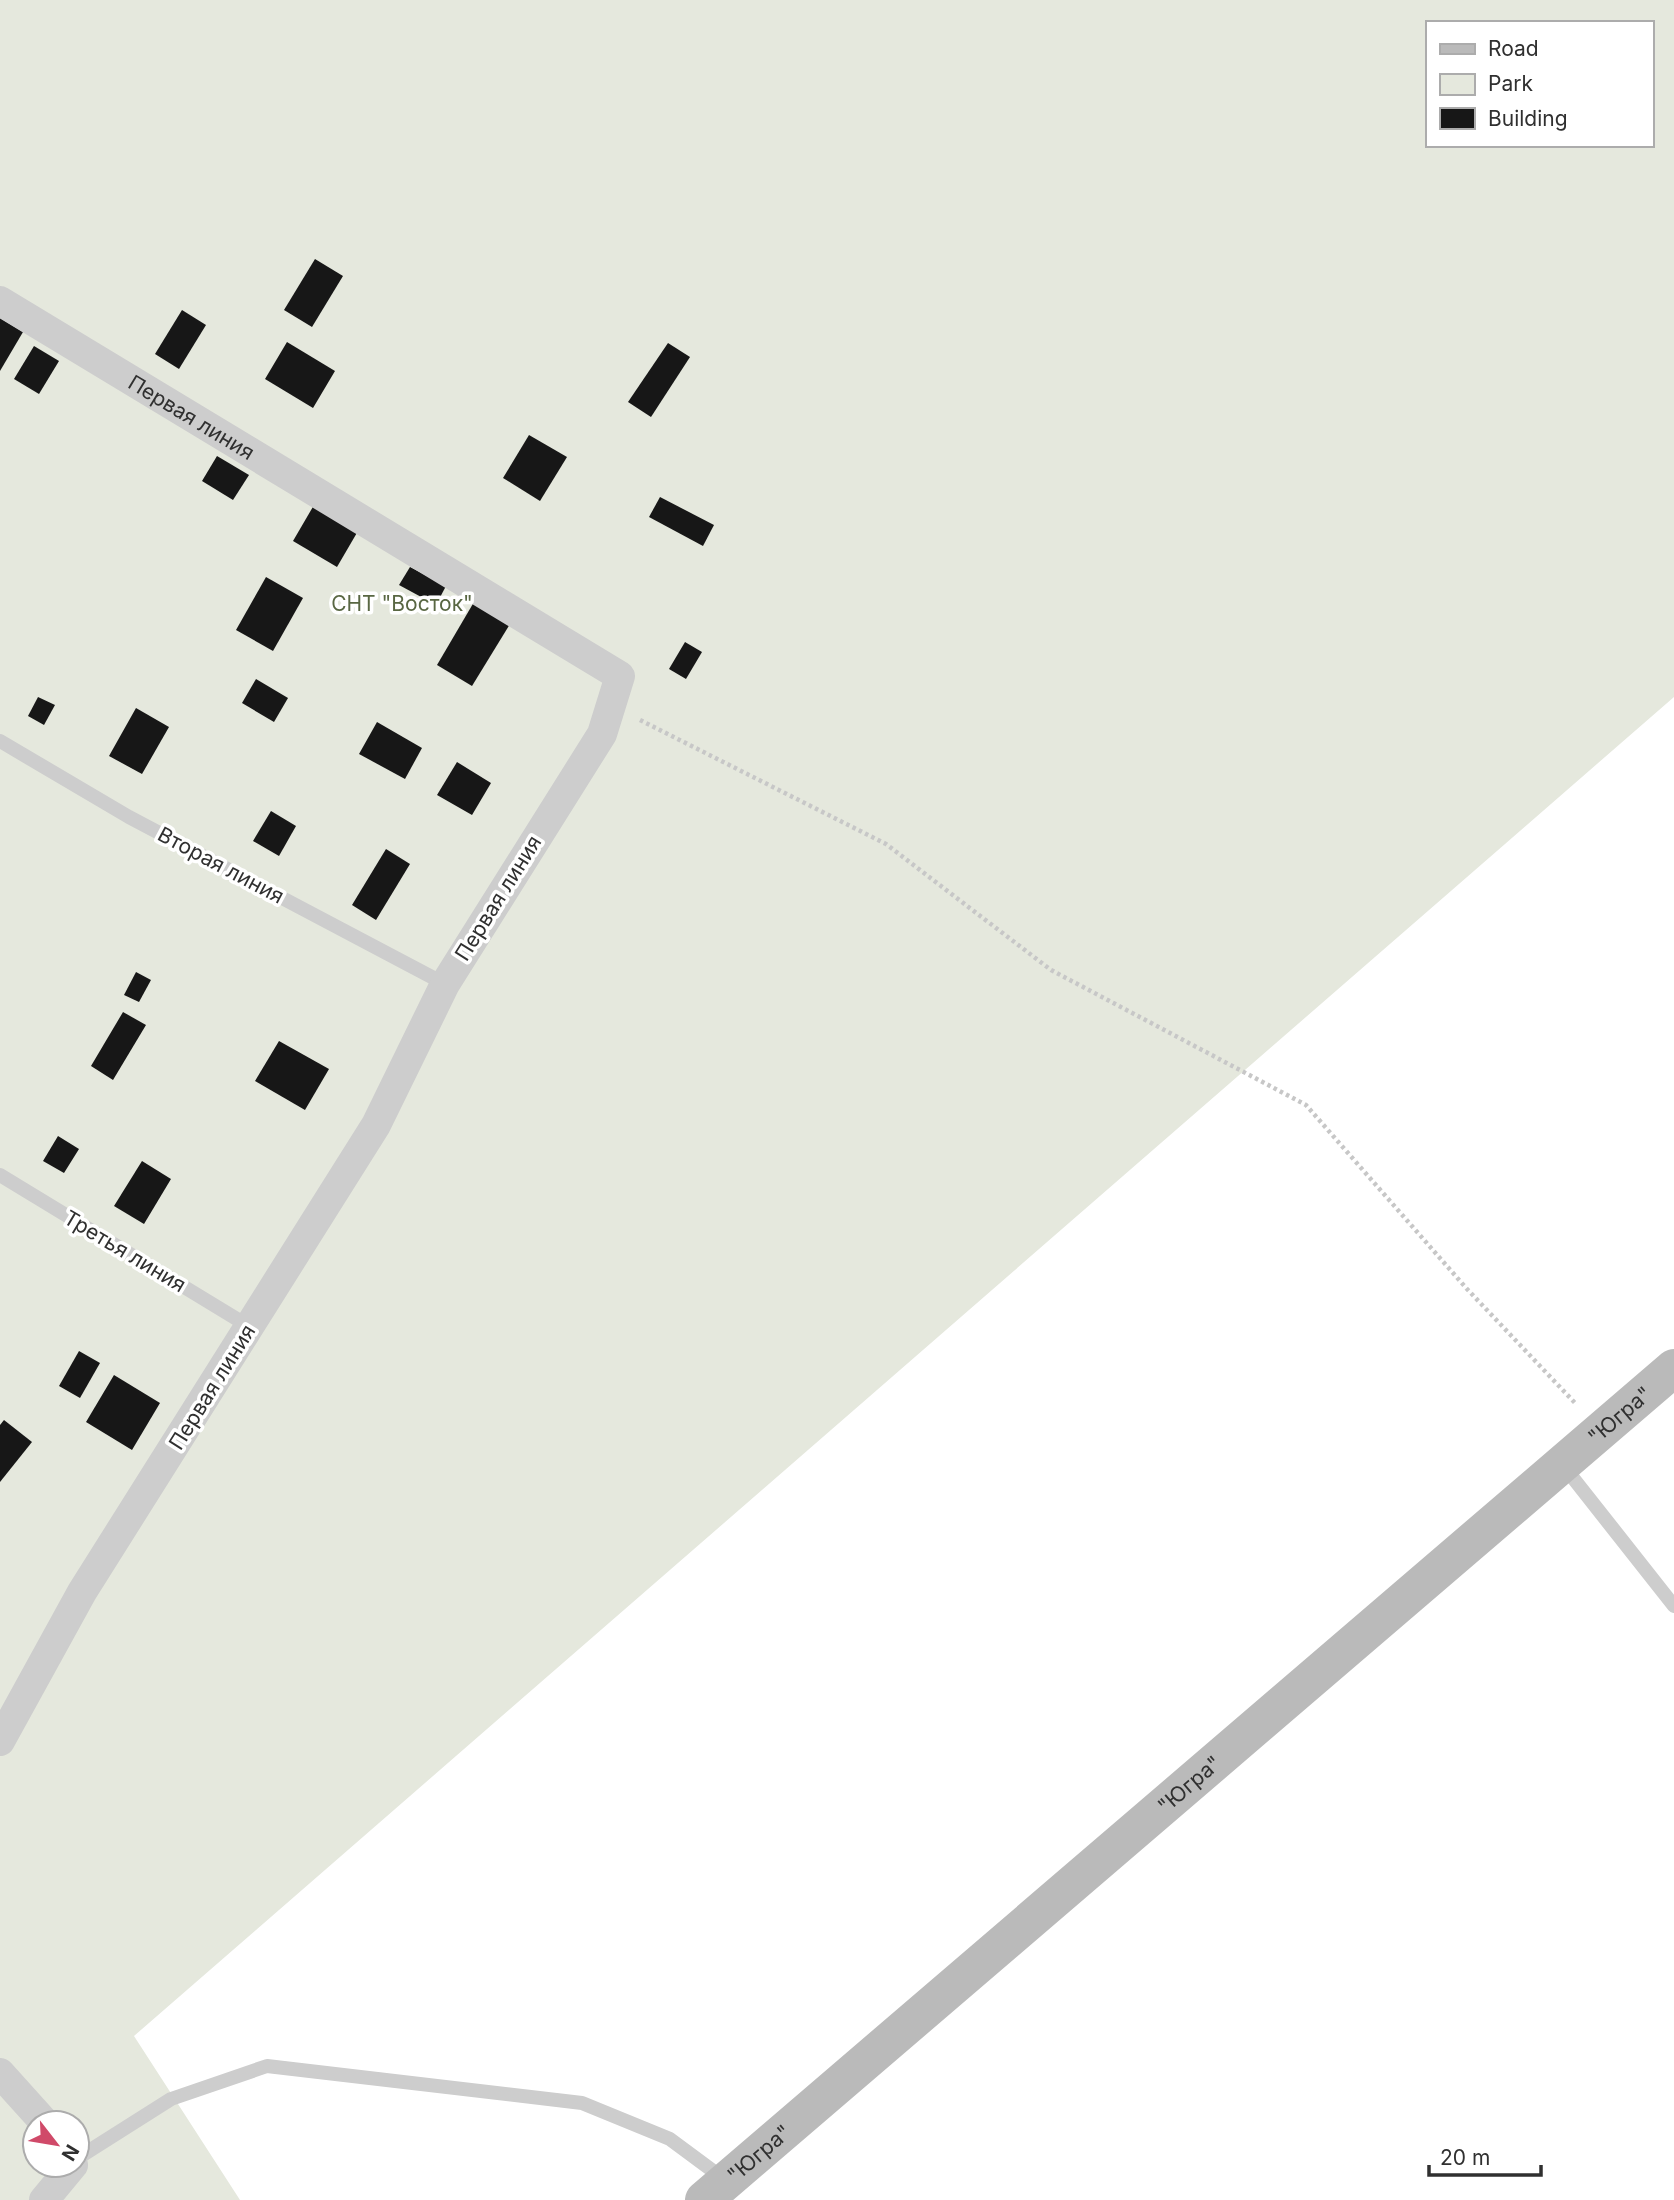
<svg xmlns="http://www.w3.org/2000/svg" width="1674" height="2200" viewBox="0 0 1674 2200" font-family="Inter,sans-serif">
	<style>
		.green { fill: #e5e8dd; fill-rule: evenodd }
		.building { fill: #171717 }
		.lines { fill: none; stroke-linecap: round; stroke-linejoin: round }
		.path { stroke: #c7c7c7; stroke-width: 4.5; stroke-dasharray: 3.5 3.5; stroke-linecap: butt }
		.service { stroke: #cdcdcd; stroke-width: 14 }
		.minor { stroke: #cdcdcd; stroke-width: 30 }
		.secondary { stroke: #bababa; stroke-width: 38 }
		.labels { text-anchor: middle; dominant-baseline: central; stroke-width: 7; stroke-linejoin: round; paint-order: stroke }
		.street-label { font-size: 21px; fill: #303030; stroke: #fff }
		.park-label { font-size: 21px; fill: #596743; stroke: #fff }
	</style>
	<rect width="100%" height="100%" fill="#fff"/>
	<!-- green -->
	<path class="green" d="M0 0H1674V697L134 2036 240 2200H0ZM1427 23H1651V145H1427ZM35 2123H77V2165H35Z"/>
	<!-- building -->
	<g class="building">
		<polygon points="315,259 343,276 312,327 284,310"/>
		<polygon points="182,310 206,325 179,369 155,354"/>
		<polygon points="0,318 23,332 0,371"/>
		<polygon points="287,342 335,371 313,408 265,379"/>
		<polygon points="668,343 690,357 651,417 628,402"/>
		<polygon points="34,346 59,361 39,394 14,379"/>
		<polygon points="529,435 567,457 540,501 503,478"/>
		<polygon points="217,456 249,475 233,500 202,481"/>
		<polygon points="660,497 714,525 703,546 649,517"/>
		<polygon points="314,505 358,531 337,567 293,541"/>
		<polygon points="410,567 446,586 436,605 399,585"/>
		<polygon points="266,577 303,598 273,651 236,630"/>
		<polygon points="474,602 510,624 472,686 437,665"/>
		<polygon points="685,642 702,652 686,679 669,669"/>
		<polygon points="256,679 288,698 274,722 242,703"/>
		<polygon points="38,697 55,705 44,725 28,716"/>
		<polygon points="136,708 169,727 142,774 109,756"/>
		<polygon points="377,722 422,748 405,779 359,754"/>
		<polygon points="457,762 491,783 472,815 437,795"/>
		<polygon points="271,811 296,826 279,856 253,841"/>
		<polygon points="386,849 410,864 376,920 352,905"/>
		<polygon points="136,972 151,980 139,1002 124,995"/>
		<polygon points="123,1012 146,1025 113,1080 91,1066"/>
		<polygon points="279,1041 329,1069 305,1110 255,1081"/>
		<polygon points="58,1136 79,1149 64,1173 43,1161"/>
		<polygon points="142,1161 171,1179 144,1224 114,1206"/>
		<polygon points="79,1351 100,1363 80,1398 59,1386"/>
		<polygon points="114,1375 160,1403 132,1450 86,1422"/>
		<polygon points="4,1420 32,1442 0,1482 0,1425"/>
	</g>
	<g class="lines">
		<!-- path -->
		<polyline class="path" points="640,720 886,844 1051,970 1306,1105 1467,1289 1576,1404"/>
		<!-- service -->
		<g class="service">
			<polyline points="0,741 129,817 445,984"/>
			<polyline points="0,1175 250,1327"/>
			<polyline points="1562,1464 1674,1606"/>
			<polyline points="81,2156 171,2099 267,2066 582,2103 670,2139 724,2179"/>
		</g>
		<!-- minor -->
		<g class="minor">
			<path id="s1" d="M0 301 620 676 602 734 445 984 376 1125 82 1592 0 1741"/>
			<polyline points="0,2073 45,2123"/>
			<polyline points="44,2200 73,2165"/>
		</g>
		<!-- secondary -->
		<path class="secondary" id="s2" d="M704 2200 1674 1368"/>
	</g>
	<g class="labels">
		<!-- street labels -->
		<g class="street-label">
			<text stroke="none"><textPath href="#s1" startOffset="224">Первая линия</textPath></text>
			<text transform="translate(221 865) rotate(28)">Вторая линия</text>
			<text transform="translate(498 898) rotate(-58)">Первая линия</text>
			<text transform="translate(125 1251) rotate(31)">Третья линия</text>
			<text transform="translate(212 1387) rotate(-58)">Первая линия</text>
			<text stroke="none"><textPath href="#s2" startOffset="1206">"Югра"</textPath></text>
			<text stroke="none"><textPath href="#s2" startOffset="639">"Югра"</textPath></text>
			<text stroke="none"><textPath href="#s2" startOffset="72">"Югра"</textPath></text>
		</g>
		<!-- park labels -->
		<g class="park-label">
			<text x="402" y="603">СНТ "Восток"</text>
		</g>
	</g>
	<!-- legend -->
	<rect x="1426" y="21" width="228" height="126" fill="#ffffff" stroke="#acacac" stroke-width="2"/>
	<rect x="1440" y="44" width="35" height="10" fill="#bababa" stroke="#acacac" stroke-width="2"/>
	<text x="1488" y="56" font-size="21" fill="#303030">Road</text>
	<rect x="1440" y="74" width="35" height="21" fill="#e5e8dd" stroke="#acacac" stroke-width="2"/>
	<text x="1488" y="91" font-size="21" fill="#303030">Park</text>
	<rect x="1440" y="108" width="35" height="21" fill="#171717" stroke="#acacac" stroke-width="2"/>
	<text x="1488" y="126" font-size="21" fill="#303030">Building</text>
	<!-- north arrow -->
	<g transform="translate(56 2144) rotate(121)"><circle r="33" fill="#ffffff" stroke="#acacac" stroke-width="2"/>
	<path d="M0-5L12 26L0 18L-12 26Z" fill="#d04a69"/>
	<text y="-10" font-size="19" font-weight="bold" text-anchor="middle" fill="#303030">N</text>
	</g>
	<!-- scale -->
	<path d="M1429 2165v10h112v-10" fill="none" stroke="#303030" stroke-width="3.5"/>
	<text x="1440" y="2165" font-size="21" fill="#303030" stroke="#ffffff" stroke-width="5" paint-order="stroke">20 m</text>
</svg>
